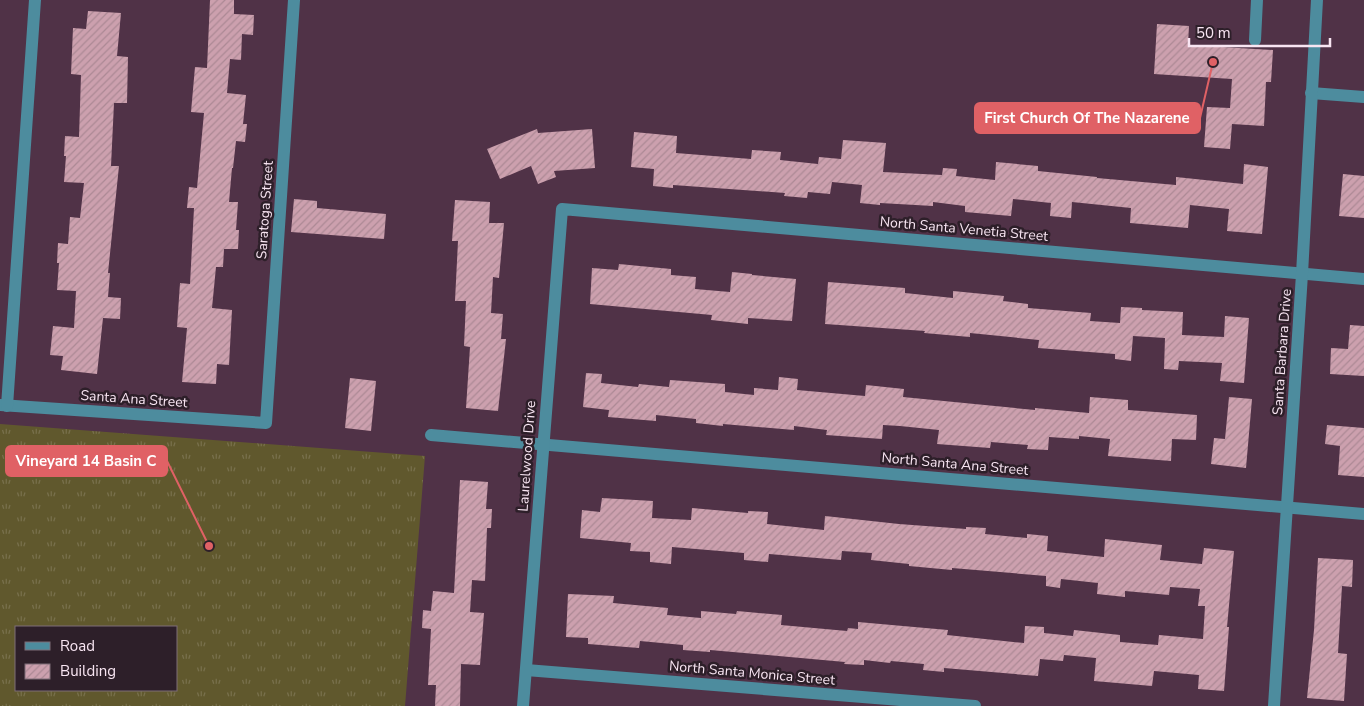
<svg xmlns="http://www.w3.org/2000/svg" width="1364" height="706" viewBox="0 0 1364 706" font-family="'Nunito Sans',sans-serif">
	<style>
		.grass { fill: url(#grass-tufts); fill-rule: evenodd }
		.building { fill: url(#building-hatch) }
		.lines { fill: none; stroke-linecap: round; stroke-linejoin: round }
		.minor { stroke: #4d8c9e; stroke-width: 12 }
		.labels { text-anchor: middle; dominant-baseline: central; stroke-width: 5; stroke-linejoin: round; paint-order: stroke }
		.street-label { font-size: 14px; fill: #f8e5f2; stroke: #2d1f29 }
		.leader { fill: none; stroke: #e06165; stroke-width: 2 }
		.callout-dot { fill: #e06165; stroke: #2d1f29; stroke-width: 2 }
		.callout { fill: #e06165; stroke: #e06165; stroke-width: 2 }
		.callout-label { font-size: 15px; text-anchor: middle; font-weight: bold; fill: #fff }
	</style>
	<defs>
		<pattern id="grass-tufts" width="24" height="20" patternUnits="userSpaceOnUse" patternTransform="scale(1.25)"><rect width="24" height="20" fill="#60582d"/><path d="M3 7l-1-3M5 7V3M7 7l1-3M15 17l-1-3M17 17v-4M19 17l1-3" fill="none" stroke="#78704c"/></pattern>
		<pattern id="building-hatch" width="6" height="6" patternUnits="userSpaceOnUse" patternTransform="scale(1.25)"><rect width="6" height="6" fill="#cca0ae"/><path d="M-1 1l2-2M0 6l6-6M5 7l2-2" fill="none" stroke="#ac8995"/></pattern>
	</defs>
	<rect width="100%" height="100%" fill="#503247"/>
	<!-- grass -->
	<path class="grass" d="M0 424 425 456 405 706H0ZM16 627H176V690H16Z"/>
	<!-- building -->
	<g class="building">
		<polygon points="210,0 234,0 234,14 254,15 253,35 242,34 241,60 230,59 227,93 246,95 243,124 247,124 245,142 236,141 233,168 232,168 229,202 238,202 236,230 239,230 238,249 224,249 223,267 216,267 212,308 232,310 229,365 217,364 216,384 182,382 187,328 177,327 180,283 190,284 194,208 187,208 189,187 197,188 204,113 191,112 195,67 207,68"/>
		<polygon points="88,11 121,13 117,56 128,57 127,103 114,103 111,166 119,166 108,273 110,273 108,297 121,298 120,319 103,318 97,374 61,370 63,356 50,355 53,326 74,328 76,291 57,290 59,263 57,263 58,243 68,244 70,217 80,218 84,183 64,182 66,156 64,156 65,136 79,137 81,75 71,74 73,28 86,29"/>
		<polygon points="1157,24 1189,26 1188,45 1273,50 1271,82 1266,82 1264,126 1232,124 1230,149 1204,147 1207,107 1230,108 1232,79 1154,74"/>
		<polygon points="537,129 538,133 592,129 595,168 554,171 556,177 538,184 531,166 500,179 487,149"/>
		<polygon points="634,132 677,136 676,153 751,159 752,150 781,152 780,160 818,164 819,157 841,159 843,140 886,143 883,172 942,175 943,168 957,169 956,176 995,180 996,162 1038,166 1038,171 1097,177 1097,178 1176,185 1176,177 1243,184 1244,164 1268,167 1262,234 1227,231 1229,209 1190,205 1188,228 1130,223 1131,208 1072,202 1071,218 1050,216 1051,203 1013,199 1011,216 965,212 965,206 933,202 933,206 880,203 880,205 860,203 862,185 832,182 830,194 808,192 807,198 784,196 785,193 673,185 673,188 653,186 654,169 631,167"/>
		<polygon points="1343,174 1364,176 1364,218 1339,216"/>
		<polygon points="294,199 317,201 317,208 386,214 384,239 291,232"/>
		<polygon points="455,200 490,202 489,223 504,223 499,278 493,277 491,313 503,314 501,339 506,339 498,411 466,408 470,347 464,346 466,301 455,301 458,241 452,241"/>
		<polygon points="619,264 671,269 671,275 696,277 695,289 730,292 732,272 752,274 752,275 796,279 792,321 748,318 748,324 711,320 712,315 590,304 592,268 618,270"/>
		<polygon points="828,282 905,288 905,293 953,298 953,291 1004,296 1003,301 1028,304 1028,308 1091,313 1090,321 1120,323 1121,307 1142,308 1142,310 1183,312 1182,335 1224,337 1225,316 1249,318 1244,383 1220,381 1222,363 1179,361 1178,370 1164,369 1165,338 1133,336 1131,361 1115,359 1115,354 1038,348 1039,340 970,333 970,337 924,333 925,331 825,324"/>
		<polygon points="1350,325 1364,326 1364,376 1330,374 1331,348 1348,349"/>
		<polygon points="586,373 602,374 601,383 638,387 639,384 669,387 670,380 725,384 725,392 754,395 754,388 778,390 779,377 798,379 797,390 865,396 866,385 904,389 903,397 1035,410 1035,408 1089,413 1090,397 1128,400 1128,410 1197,415 1196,440 1172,439 1171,461 1108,456 1110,439 1079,436 1079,439 1049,437 1048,450 1027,449 1028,445 991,442 990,448 937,444 939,430 900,426 883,425 882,439 826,435 827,430 794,426 794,430 723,424 723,426 696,423 696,419 656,415 656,421 608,417 609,410 583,407"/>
		<polygon points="350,378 376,381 371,431 345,428"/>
		<polygon points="1229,397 1252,399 1246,468 1211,464 1214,438 1225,439"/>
		<polygon points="1327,425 1364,428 1364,477 1338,475 1340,446 1325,444"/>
		<polygon points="460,480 488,482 486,509 492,509 491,528 487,528 485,581 472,580 470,612 484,613 480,665 461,664 460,706 435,706 436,685 428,685 431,629 422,628 423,610 431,611 433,591 454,593"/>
		<polygon points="602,498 653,501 652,518 691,520 692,508 748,513 748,511 768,512 767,524 824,530 825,516 899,524 966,529 966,527 986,528 985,534 1027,538 1027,534 1048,536 1047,551 1104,557 1105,539 1162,545 1160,560 1202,564 1204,548 1234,551 1227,627 1229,627 1224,691 1198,689 1199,675 1154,671 1152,686 1094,681 1096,658 1064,655 1063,661 1040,659 1038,676 944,668 944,672 923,670 924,664 891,661 890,663 864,660 864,665 844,664 845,662 710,650 710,652 683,650 683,645 640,641 639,648 588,644 588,638 566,637 568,594 614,596 613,603 668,608 667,615 701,618 701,611 736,614 737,611 782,615 781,625 847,631 848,628 858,629 858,622 948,630 947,635 1024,643 1025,626 1044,627 1044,633 1073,636 1074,630 1120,635 1120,642 1158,645 1159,635 1203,639 1205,606 1198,606 1200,589 1170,587 1169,595 1125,591 1125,597 1097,594 1098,583 1061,579 1060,588 1046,586 1046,576 952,568 952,570 909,566 909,564 871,560 872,553 842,551 841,560 769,554 768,562 744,560 744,553 672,547 671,564 650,562 650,552 630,551 631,543 580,538 582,510 600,512"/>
		<polygon points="1318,558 1353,560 1352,587 1342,586 1338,653 1347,654 1344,701 1307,698 1314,630"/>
	</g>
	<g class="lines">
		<!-- minor -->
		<g class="minor">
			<polyline points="1255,40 1257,0"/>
			<polyline points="1311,93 1364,97"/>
			<polyline points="0,405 266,423 294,0"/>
			<polyline points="7,406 35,0"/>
			<polyline points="431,435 1364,514"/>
			<polyline points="526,670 975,706"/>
			<polyline points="523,706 562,209 1364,279"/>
			<polyline points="1274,706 1302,274 1317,0"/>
		</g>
	</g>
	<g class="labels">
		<!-- street labels -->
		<g class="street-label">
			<text transform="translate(265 210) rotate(-86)">Saratoga Street</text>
			<text transform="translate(964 229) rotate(5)">North Santa Venetia Street</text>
			<text transform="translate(1282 352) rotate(-86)">Santa Barbara Drive</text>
			<text transform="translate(134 399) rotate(4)">Santa Ana Street</text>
			<text transform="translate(527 456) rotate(-86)">Laurelwood Drive</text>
			<text transform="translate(955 464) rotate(5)">North Santa Ana Street</text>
			<text transform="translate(752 673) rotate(5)">North Santa Monica Street</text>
		</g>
	</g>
	<!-- callouts -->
	<path class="leader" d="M1213 62L1200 118M209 546L167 461"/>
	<g class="callout-dot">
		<circle cx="1213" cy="62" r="5"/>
		<circle cx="209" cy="546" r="5"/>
	</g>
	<g class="callout">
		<rect x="975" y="103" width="225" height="30" rx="5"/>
		<rect x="6" y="446" width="161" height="30" rx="5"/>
	</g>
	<g class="callout-label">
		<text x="1087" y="123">First Church Of The Nazarene</text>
		<text x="86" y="466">Vineyard 14 Basin C</text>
	</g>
	<!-- legend -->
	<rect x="15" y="626" width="162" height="65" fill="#2d1f29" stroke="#7e6e79"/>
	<rect x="25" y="642" width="25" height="8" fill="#4d8c9e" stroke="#7e6e79"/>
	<text x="60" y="651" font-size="15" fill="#f8e5f2">Road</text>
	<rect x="25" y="664" width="25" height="15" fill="url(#building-hatch)" stroke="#7e6e79"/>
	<text x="60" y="676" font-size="15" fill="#f8e5f2">Building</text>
	<!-- scale -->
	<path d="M1189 38v8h141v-8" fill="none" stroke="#f8e5f2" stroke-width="2.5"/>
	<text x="1196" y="38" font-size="15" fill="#f8e5f2" stroke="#2d1f29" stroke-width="4" paint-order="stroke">50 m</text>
</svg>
